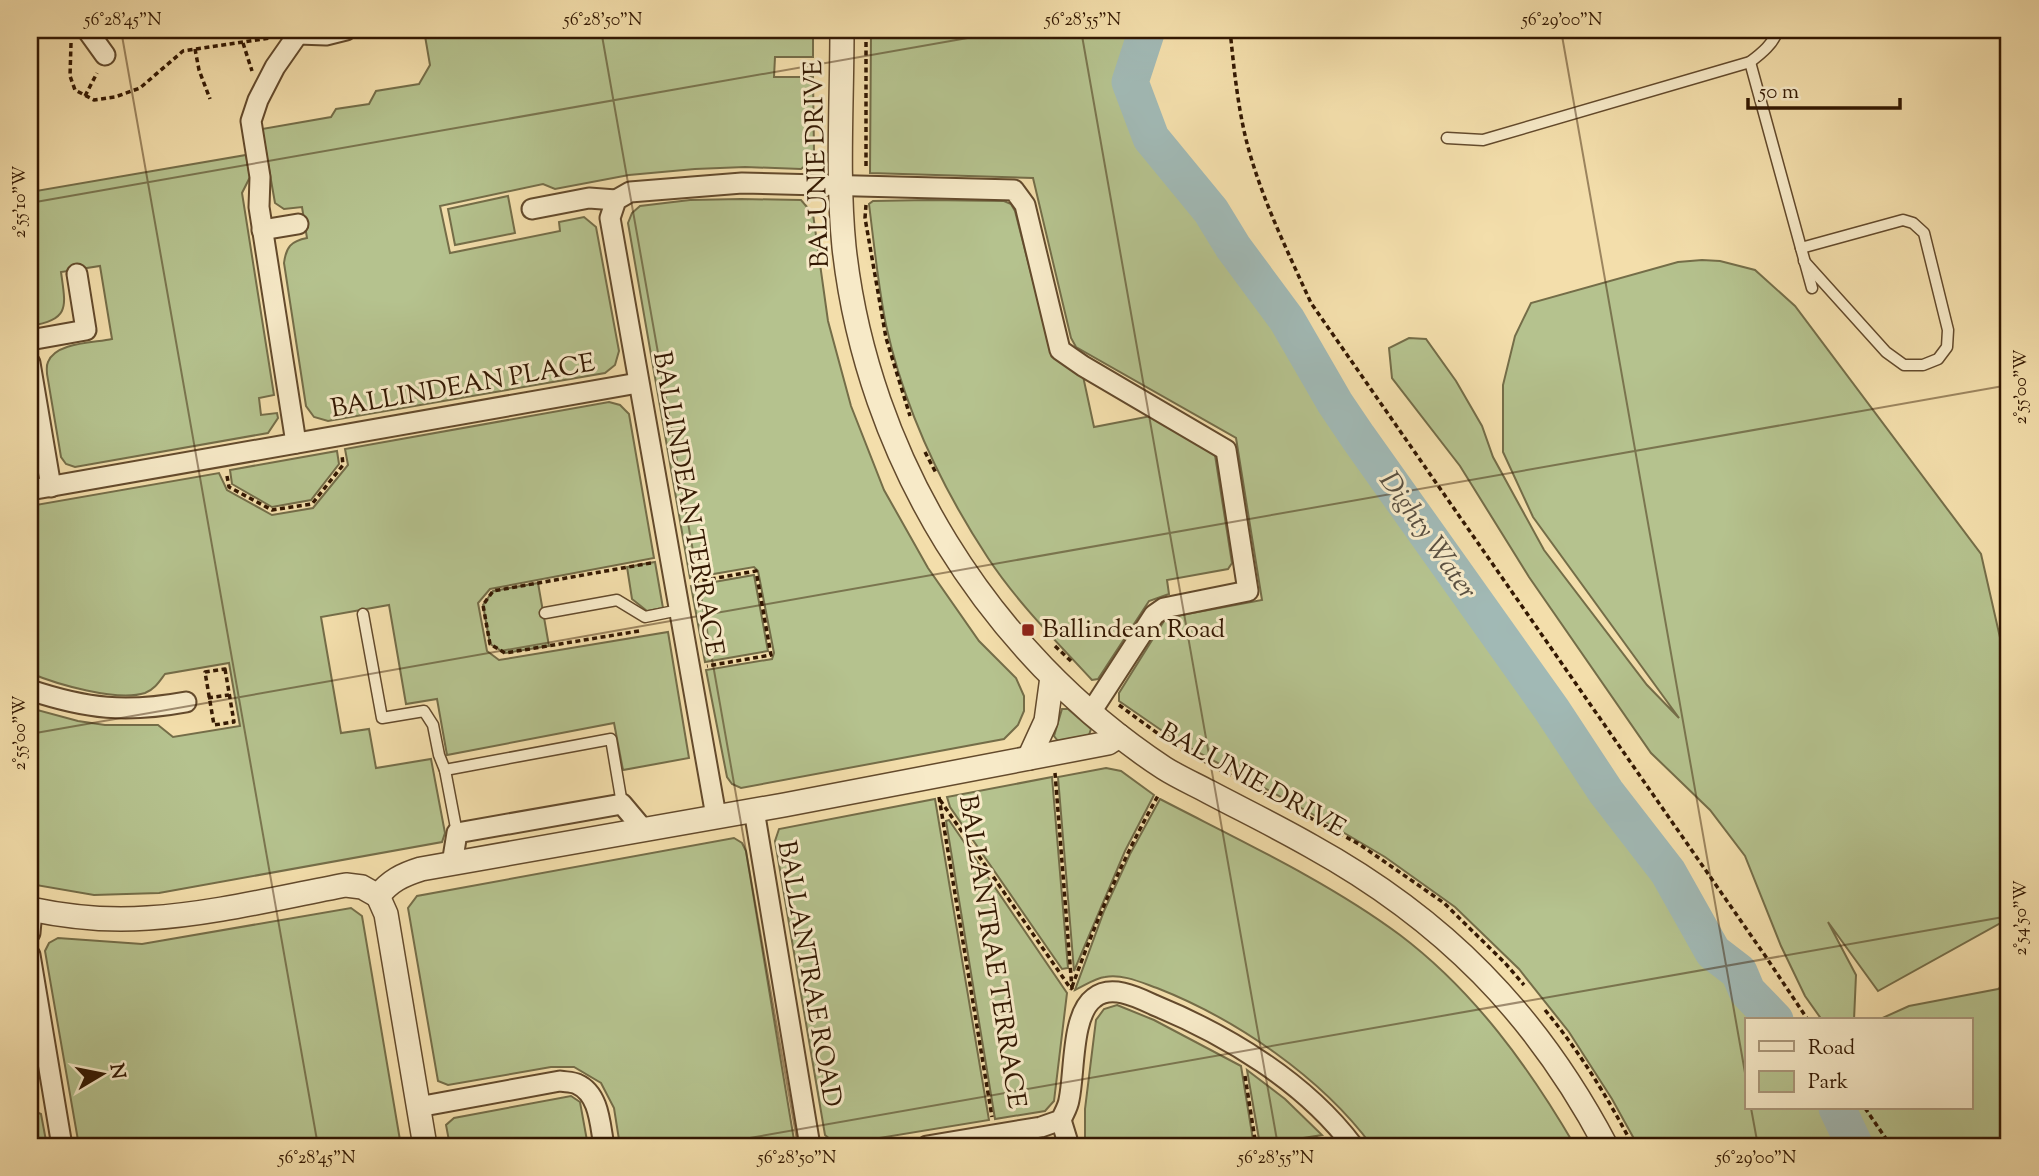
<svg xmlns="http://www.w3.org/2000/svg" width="2039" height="1176" viewBox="0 0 2039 1176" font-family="'Sorts Mill Goudy',serif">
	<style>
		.green { fill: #b5c28e; stroke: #746d48; stroke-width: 2 }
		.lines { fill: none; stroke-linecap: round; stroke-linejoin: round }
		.river { stroke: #a1b9b5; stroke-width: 37 }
		.service-casing { stroke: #634a2c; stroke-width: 13 }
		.minor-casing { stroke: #634a2c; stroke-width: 23 }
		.tertiary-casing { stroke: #634a2c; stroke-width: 26 }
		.path { stroke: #331802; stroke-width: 3.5; stroke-dasharray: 5 3.5; stroke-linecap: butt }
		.service { stroke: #f7eac8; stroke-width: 10 }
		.minor { stroke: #f7eac8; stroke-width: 19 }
		.tertiary { stroke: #f7eac8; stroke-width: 23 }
		.ticks { fill: none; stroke: #331802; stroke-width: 2; stroke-opacity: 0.45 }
		.poi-dot { fill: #8f2418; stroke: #f7eac8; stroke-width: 2.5 }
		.labels { text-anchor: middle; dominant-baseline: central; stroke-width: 6; stroke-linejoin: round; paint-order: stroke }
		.street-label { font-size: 26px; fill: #331802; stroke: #f7eac8 }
		.poi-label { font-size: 26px; fill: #331802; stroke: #f7eac8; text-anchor: start }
		.water-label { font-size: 28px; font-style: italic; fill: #5a5041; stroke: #f7eac8 }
		.neatline { fill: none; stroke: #331802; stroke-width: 2.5 }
		.ticks-label { font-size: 18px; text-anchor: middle; fill: #331802 }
	</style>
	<rect width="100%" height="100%" fill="#f3deab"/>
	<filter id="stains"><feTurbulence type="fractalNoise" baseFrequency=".00286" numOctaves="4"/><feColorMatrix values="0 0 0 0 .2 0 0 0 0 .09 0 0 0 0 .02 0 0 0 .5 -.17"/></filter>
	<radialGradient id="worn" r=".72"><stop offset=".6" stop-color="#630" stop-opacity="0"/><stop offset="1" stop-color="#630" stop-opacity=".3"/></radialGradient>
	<!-- green -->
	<g class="green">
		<path d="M447 30H813V57H775L774 77H813L814 152 810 162 801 169 745 167 695 169 629 175 555 189 543 184 440 206 450 253 560 231 559 222 584 217 596 227 619 351 615 365 605 373 328 421 314 417 306 406 284 263C286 247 291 241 307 238L302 207 284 209 275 203 262 129 331 117 336 109 369 104 376 91 419 84 430 65 425 36 445 32Z"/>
		<polygon points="871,30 1147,30 1130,82 1151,138 1211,211 1233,247 1287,320 1335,403 1358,437 1552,710 1606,792 1668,872 1713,952 1739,972 1747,991 1775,1020 1747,1020 1747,1108 1971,1108 1971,1020 1878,1020 1909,1006 1998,989 2009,983 2009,1146 1638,1146 1612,1099 1569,1032 1519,969 1455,907 1385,857 1307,811 1177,741 1119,701 1119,693 1164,621 1171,617 1262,600 1236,438 1076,347 1071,338 1033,178 870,173"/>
		<path d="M246 155 250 177 242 193 274 395 259 398 261 415 277 413 278 418 268 433 75 467 66 464 61 457 47 374C47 370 46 366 48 362 56 342 94 343 112 339L100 266 61 272C66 308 70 319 30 326V192Z"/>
		<polygon points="508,196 515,233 455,245 448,209"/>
		<polygon points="741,199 801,200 813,214 828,321 851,406 884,490 928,568 979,641 1016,678 1024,696 1024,711 1018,725 1004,739 741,788 732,784 727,777 706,670 772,659 774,653 758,571 754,567 690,578 628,223 632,213 640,206 690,200"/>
		<path d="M928 200 1004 201 1011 204 1015 211 1052 355 1083 376 1094 427 1151 416 1215 455 1232 563 1228 569 1167 580 1169 594 1149 601 1098 679 1092 680C1056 641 1017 602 988 558 942 488 904 407 886 325 878 285 874 244 869 204L873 201Z"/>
		<polygon points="1702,260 1720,261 1755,270 1795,306 1981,554 2009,677 2009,922 1999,924 1878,991 1828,922 1856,975 1854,1020 1822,1020 1805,996 1781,946 1745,856 1710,810 1651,753 1529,577 1460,466 1392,378 1389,348 1409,338 1426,339 1456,381 1482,426 1493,457 1544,550 1647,685 1679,718 1533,517 1503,452 1503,385 1515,336 1531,303 1678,262"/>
		<path d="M609 402 620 405 629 414 654 558 490 589 478 603 487 651 499 660 668 632 689 758 623 770 614 723 447 755 437 699 406 704 389 605 321 617 341 733 369 729 376 768 431 759 445 833 442 842 159 893 94 895 30 884V708L78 721 105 725H158L173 737 240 726 229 663 165 674C159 682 155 689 145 693 117 702 56 684 30 673V506L219 473 227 490 272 515 313 508 348 465 345 449Z"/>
		<polygon points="337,451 339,464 311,500 272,507 232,484 230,470"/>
		<polygon points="655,562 663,608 647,611 632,599 627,567"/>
		<polygon points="754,575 768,651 705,662 691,586"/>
		<polygon points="538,583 549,646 505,653 490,644 483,605 493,591"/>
		<polygon points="1062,709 1068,709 1091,729 1089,735 1058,741 1054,736"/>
		<polygon points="1106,768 1121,771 1154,795 1125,851 1074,971 1058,777"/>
		<polygon points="1052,777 1068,968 1062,969 950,807 947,797"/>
		<polygon points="935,799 989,1120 837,1145 825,1135 775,841 779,829"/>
		<path d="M1160 799C1239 840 1329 882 1400 935 1474 991 1529 1067 1575 1146H1372C1321 1077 1236 1019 1157 988 1140 982 1123 974 1105 977 1095 978 1084 986 1075 990L1104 911 1130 854Z"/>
		<polygon points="949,820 1067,993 1054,1101 1045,1111 995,1119 946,821"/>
		<polygon points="734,838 742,843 746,851 795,1146 620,1146 614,1108 601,1083 574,1067 551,1067 448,1085 438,1081 408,908 417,896"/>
		<polygon points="351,908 362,916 401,1146 79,1146 45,951 49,943 58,938 142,944"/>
		<polygon points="1117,1005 1154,1020 1241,1066 1254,1146 1085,1146 1085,1109 1096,1020 1104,1009"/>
		<polygon points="30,1046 38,1090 32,1097 34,1111 41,1114 47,1146 30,1146"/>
		<polygon points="1247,1070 1285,1099 1322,1135 1260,1145"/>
		<polygon points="571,1096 580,1102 588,1146 450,1146 446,1125 454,1118"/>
	</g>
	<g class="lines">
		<!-- river -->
		<g class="river">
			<polyline points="1147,30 1130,82 1151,138 1211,211 1233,247 1287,320 1335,403 1358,437 1552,710 1606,792 1668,872 1713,952 1739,972 1747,991 1775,1020"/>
			<polyline points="1837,1108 1855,1146"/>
		</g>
		<!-- service casing -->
		<g class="service-casing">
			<g id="service">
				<polyline points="1750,62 1812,288"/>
				<path d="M1447 138 1483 140 1750 62C1762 53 1773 44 1778 30"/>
				<polyline points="1801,248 1903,220 1913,223 1924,233 1948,330 1947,347 1938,359 1923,365 1904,365 1886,352 1804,261"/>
				<polyline points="545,613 617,600 645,617 679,610"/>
				<polyline points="363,614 382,718 424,711 433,725 439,755 445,770 457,833"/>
				<polyline points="445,770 611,739 622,804"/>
			</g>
		</g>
		<!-- minor casing -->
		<g class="minor-casing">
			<g id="minor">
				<polyline points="87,30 105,55"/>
				<polyline points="298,34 326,35 346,30"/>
				<polyline points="532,209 589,198 616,200"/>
				<polyline points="262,230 298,224"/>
				<polyline points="30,340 86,330 77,274"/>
				<polyline points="30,363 51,487"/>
				<polyline points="296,443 259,207 260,177 251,121 258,100 275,67 298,34 298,30"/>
				<polyline points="30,490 638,383"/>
				<path d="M30 690C87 709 126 713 186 702"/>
				<polyline points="754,810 810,1146"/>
				<polyline points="716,816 610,218 616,200 630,192 742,183 1014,190 1025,205 1060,350 1083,366 1226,450 1248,591 1164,608 1154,615 1091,712"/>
				<polyline points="452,864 457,833 622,804 643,829"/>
				<polyline points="30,933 32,910"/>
				<polyline points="30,955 62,1146"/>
				<path d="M418 1107 560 1081C565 1082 573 1082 577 1084 600 1094 600 1126 604 1146"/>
				<polyline points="1061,1120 1069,1146"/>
				<path d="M927 1146 1041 1127 1061 1120C1064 1113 1068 1107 1069 1100 1075 1073 1071 1015 1094 998 1111 984 1137 997 1154 1005 1227 1035 1305 1082 1353 1146"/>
			</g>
		</g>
		<!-- tertiary casing -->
		<g class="tertiary-casing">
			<g id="tertiary">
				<path d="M842 30C842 102 837 176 844 247 867 457 988 652 1164 768 1178 777 1194 784 1209 792 1243 810 1278 827 1311 846 1443 919 1536 1013 1606 1146"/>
				<polyline points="1029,758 1046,721 1052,677"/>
				<path d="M378 896C390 881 402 875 421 869L784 805 1108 743 1119 736"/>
				<polyline points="378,896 386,914 425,1146"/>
				<path d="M30 909C68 917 109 921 148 918 214 914 281 897 346 885L362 887 378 896"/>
			</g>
		</g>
		<!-- path -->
		<g class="path">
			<path d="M1230 30C1234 69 1238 110 1248 147 1263 202 1288 252 1311 303L1766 957 1808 1020"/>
			<polyline points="71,43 70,76 75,90 94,100 115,97 140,88 183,51 270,38"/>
			<polyline points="243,43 252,71"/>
			<polyline points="195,49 199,70 210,99"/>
			<polyline points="85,96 97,73"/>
			<polyline points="866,166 866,30"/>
			<polyline points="866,205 865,218 886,338 910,416"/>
			<polyline points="925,452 936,473"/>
			<polyline points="227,476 229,487 272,510 312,504 343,465 342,455"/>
			<polyline points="694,582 756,571 771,655 707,666"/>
			<polyline points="639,631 505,653 490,644 483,605 493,591 651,563"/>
			<polyline points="1055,646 1072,662"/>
			<polygon points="225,669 234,722 214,725 205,672"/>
			<polyline points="208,698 229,695"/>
			<polyline points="1119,705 1172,744 1359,844 1444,903 1505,963 1524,985"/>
			<polyline points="1055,773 1072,989 1074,992"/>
			<polyline points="939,797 992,1117"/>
			<polyline points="940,800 1071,989"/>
			<path d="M1072 987C1096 920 1124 856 1159 794"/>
			<path d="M1545 1010C1580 1052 1608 1098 1633 1146"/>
			<polyline points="1245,1076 1256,1146"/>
			<polyline points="1865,1108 1891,1146"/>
			<polyline points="1271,1146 1321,1138"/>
		</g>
		<!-- service -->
		<use href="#service" class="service"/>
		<!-- minor -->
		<use href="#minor" class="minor"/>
		<!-- tertiary -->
		<use href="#tertiary" class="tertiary"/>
	</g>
	<!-- ticks -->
	<path class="ticks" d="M121 30 318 1146M601 30 798 1146M1081 30 1278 1146M1561 30 1747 1084M30 203 1013 30M30 734 2009 385M1751 1108 1758 1146M704 1146 2009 916"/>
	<!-- markers -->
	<rect class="poi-dot" x="1021" y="623" width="14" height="14" rx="3.5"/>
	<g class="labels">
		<!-- street labels -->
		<g class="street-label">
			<text transform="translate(818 164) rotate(-92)">BALUNIE DRIVE</text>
			<text transform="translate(463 387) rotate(-10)">BALLINDEAN PLACE</text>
			<text transform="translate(687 504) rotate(80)">BALLINDEAN TERRACE</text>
			<text transform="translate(1252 781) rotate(29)">BALUNIE DRIVE</text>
			<text transform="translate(991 952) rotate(81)">BALLANTRAE TERRACE</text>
			<text transform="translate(808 974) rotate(80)">BALLANTRAE ROAD</text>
		</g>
		<!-- poi labels -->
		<g class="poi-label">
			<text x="1042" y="630">Ballindean Road</text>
		</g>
		<!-- water labels -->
		<g class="water-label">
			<text transform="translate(1427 536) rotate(55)">Dighty Water</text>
		</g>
	</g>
	<!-- margin -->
	<rect width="2039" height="1176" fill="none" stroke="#f3deab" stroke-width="77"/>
	<!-- legend -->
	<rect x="1745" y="1018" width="228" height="91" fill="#f7eac8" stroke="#a99679" stroke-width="2"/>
	<rect x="1759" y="1041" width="35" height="10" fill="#f7eac8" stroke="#a99679" stroke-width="2"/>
	<text x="1808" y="1054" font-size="21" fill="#331802">Road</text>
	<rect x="1759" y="1071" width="35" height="21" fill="#b5c28e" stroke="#a99679" stroke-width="2"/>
	<text x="1808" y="1088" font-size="21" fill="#331802">Park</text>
	<!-- north arrow -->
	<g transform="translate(102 1074) rotate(80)" stroke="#f7eac8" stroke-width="5" paint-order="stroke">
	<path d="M0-5L12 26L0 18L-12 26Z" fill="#331802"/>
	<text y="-10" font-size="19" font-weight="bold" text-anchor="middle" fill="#331802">N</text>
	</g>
	<!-- scale -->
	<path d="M1748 98v10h152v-10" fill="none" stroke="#331802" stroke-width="3.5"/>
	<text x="1759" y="98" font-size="21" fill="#331802" stroke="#f7eac8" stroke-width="5" paint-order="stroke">50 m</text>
	<rect x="38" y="38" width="1962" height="1100" class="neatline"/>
	<g class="ticks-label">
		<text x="123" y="25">56°28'45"N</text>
		<text x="603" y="25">56°28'50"N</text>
		<text x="1083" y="25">56°28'55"N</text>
		<text x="1562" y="25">56°29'00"N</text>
		<text transform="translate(19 202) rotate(-90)" y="6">2°55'10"W</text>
		<text transform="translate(2020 387) rotate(-90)" y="6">2°55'00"W</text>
		<text transform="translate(19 733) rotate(-90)" y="6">2°55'00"W</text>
		<text transform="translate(2020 918) rotate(-90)" y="6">2°54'50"W</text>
		<text x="317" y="1163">56°28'45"N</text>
		<text x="797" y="1163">56°28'50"N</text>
		<text x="1276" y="1163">56°28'55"N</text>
		<text x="1756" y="1163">56°29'00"N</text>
	</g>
	<rect width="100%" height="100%" filter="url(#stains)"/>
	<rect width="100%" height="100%" fill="url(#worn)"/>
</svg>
